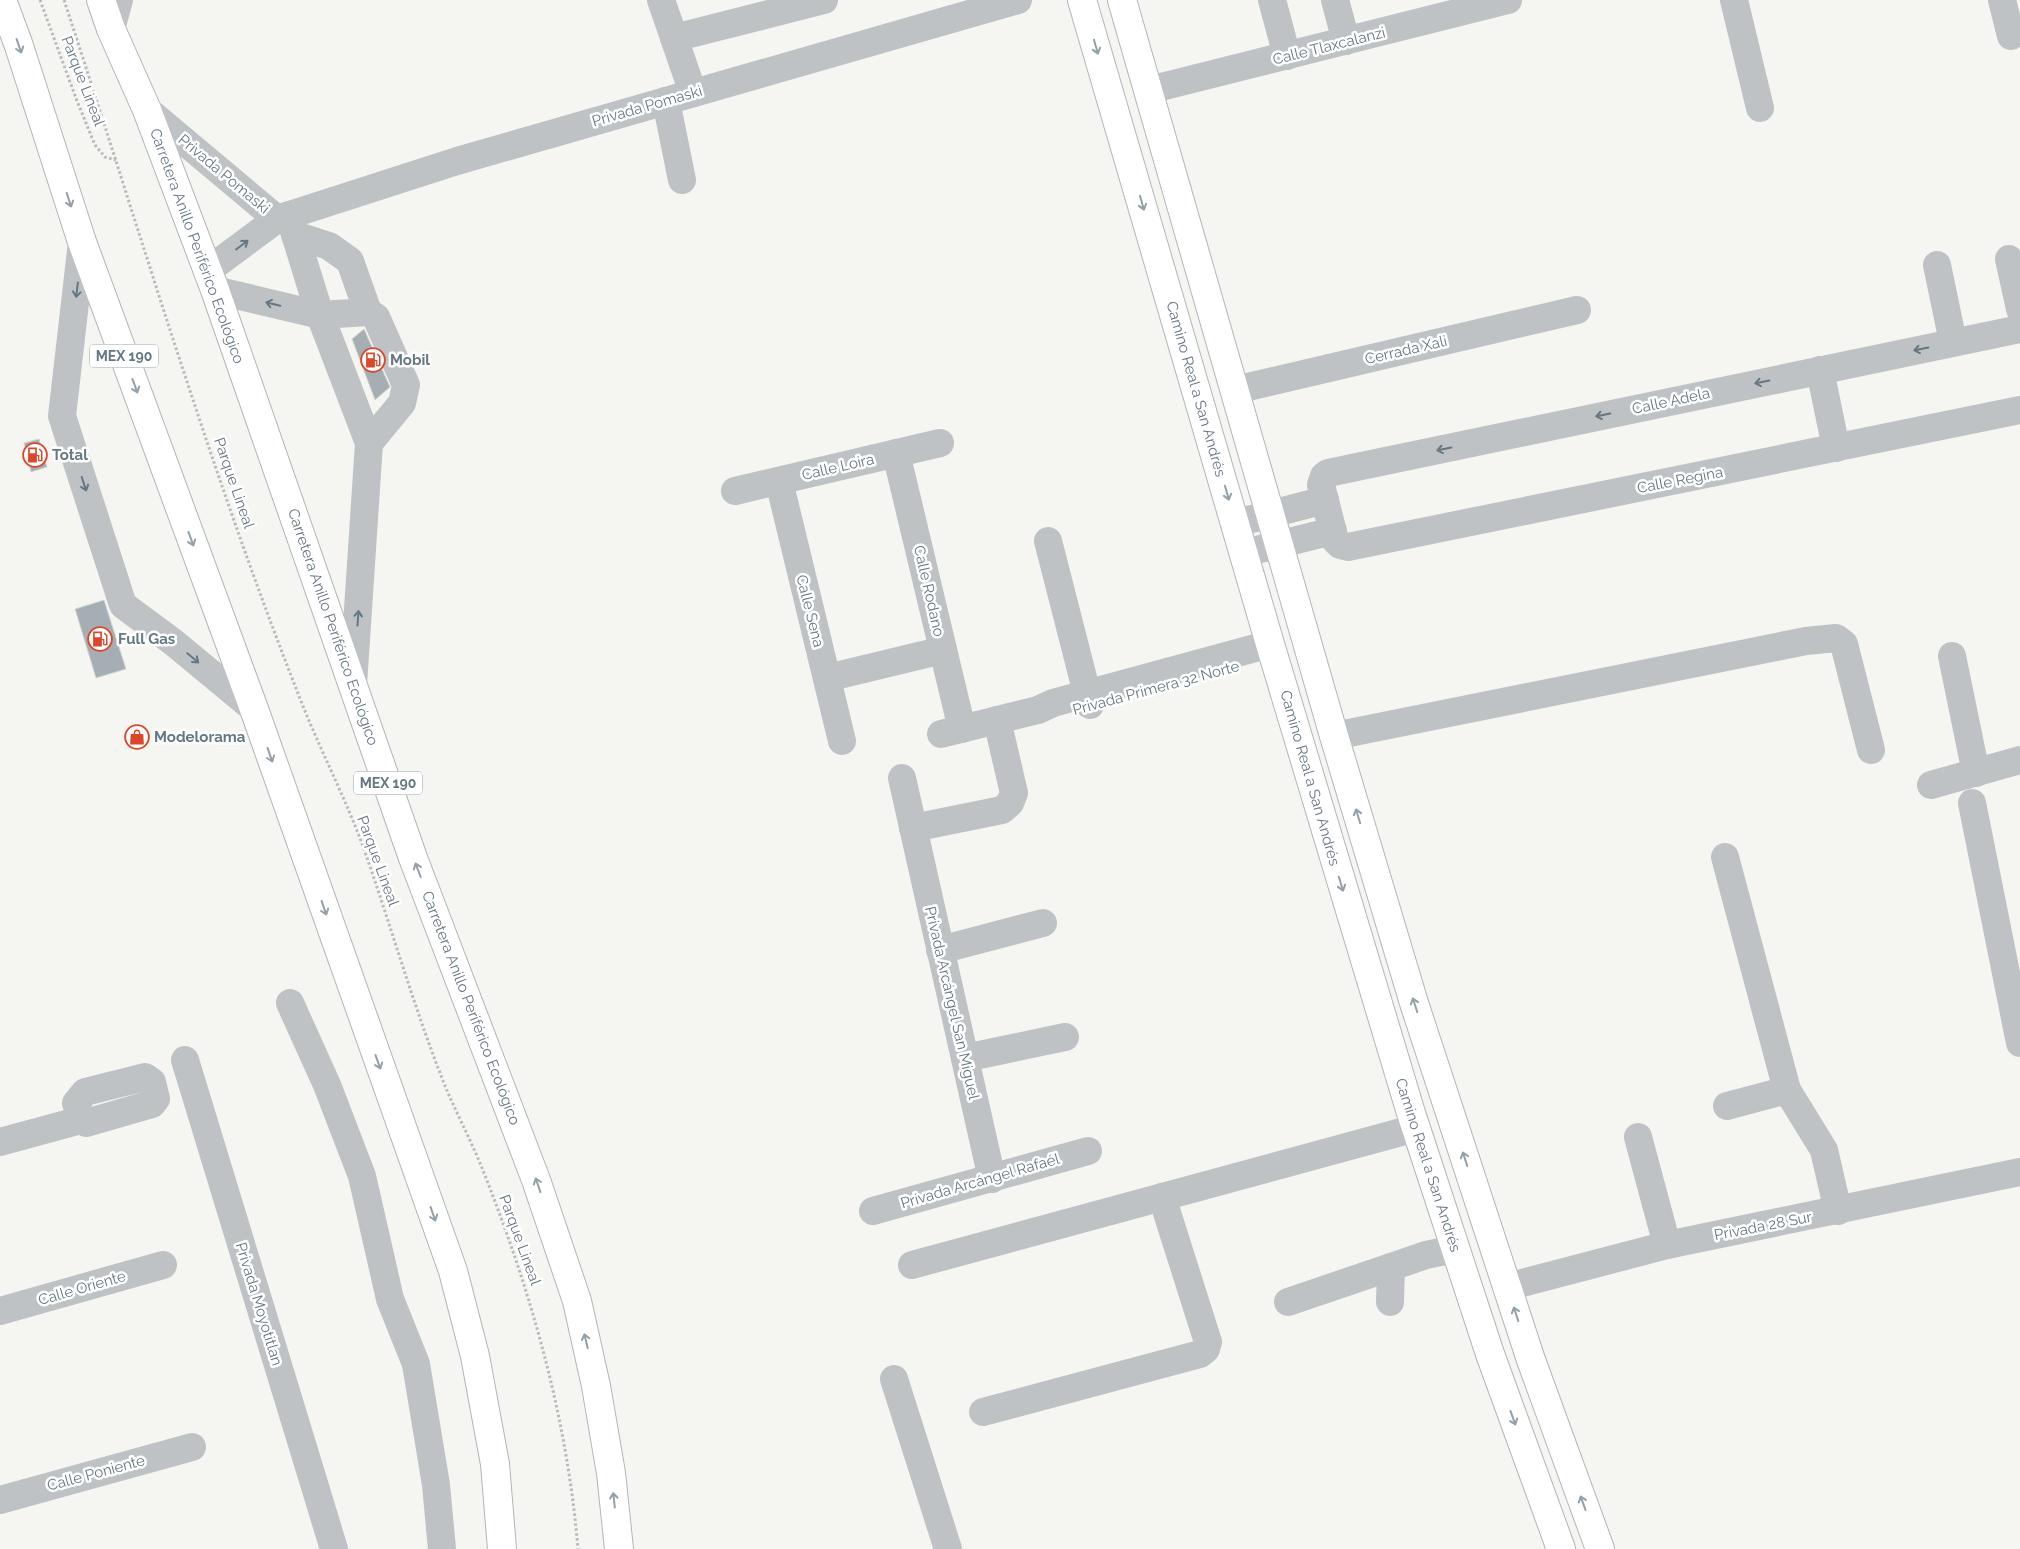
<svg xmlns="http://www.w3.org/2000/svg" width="2020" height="1549" viewBox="0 0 2020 1549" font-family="Raleway,sans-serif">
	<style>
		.building { fill: #a5aeb3; stroke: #d7d6d4 }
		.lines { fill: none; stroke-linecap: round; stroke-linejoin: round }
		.major-casing { stroke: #b1b6b9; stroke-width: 30 }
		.highway-casing { stroke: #b1b5b8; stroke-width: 30 }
		.path { stroke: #b8bbbd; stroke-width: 3; stroke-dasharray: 2.5 2.5; stroke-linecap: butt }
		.minor { stroke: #bec2c5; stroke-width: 28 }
		.major { stroke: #fff; stroke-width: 28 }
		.highway { stroke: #fff; stroke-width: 28 }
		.oneway { stroke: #93a0a8 }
		.oneway2 { stroke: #657782 }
		.labels { text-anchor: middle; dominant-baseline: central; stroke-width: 5; stroke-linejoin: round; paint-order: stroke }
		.shield { fill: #fff; stroke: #93a0a8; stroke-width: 1 }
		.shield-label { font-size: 14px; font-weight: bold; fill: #657782 }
		.street-label { font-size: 15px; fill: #657782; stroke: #fff }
		.poi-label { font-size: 15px; font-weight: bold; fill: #657782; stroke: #fff; text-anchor: start }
	</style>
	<rect width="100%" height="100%" fill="#f5f5f2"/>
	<!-- building -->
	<g class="building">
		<polygon points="364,329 390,387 375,400 352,339"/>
		<polygon points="39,439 47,467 31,472 24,443"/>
		<polygon points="104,600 126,669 96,678 75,609"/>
	</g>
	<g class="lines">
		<!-- major casing -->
		<g class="major-casing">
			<g id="major">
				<polyline points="1082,0 1270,644 1411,1113 1490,1354 1561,1549"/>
				<polyline points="1122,0 1334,736 1414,1003 1531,1360 1600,1549"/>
			</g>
		</g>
		<!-- highway casing -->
		<g class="highway-casing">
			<g id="highway">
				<polyline points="2,0 19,46 82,242 254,709 453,1271 475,1356 495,1464 502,1549"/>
				<polyline points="101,0 111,29 147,110 215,290 413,858 536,1180 577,1301 596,1386 611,1473 619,1549"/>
			</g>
		</g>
		<!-- path -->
		<g class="path">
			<polyline points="40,0 77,101 95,145 105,157 116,160"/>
			<path d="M64 0C141 234 210 471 301 701 321 752 347 801 365 852 393 932 416 1015 448 1093 459 1118 472 1143 482 1168 531 1291 567 1417 578 1549"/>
		</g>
		<!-- minor -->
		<g class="minor">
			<polyline points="661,0 693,93"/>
			<polyline points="1272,0 1287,56"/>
			<polyline points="1335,0 1346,41"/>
			<polyline points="1734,0 1760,108"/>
			<polyline points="2002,0 2011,36"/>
			<polyline points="111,29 119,0"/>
			<polyline points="674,38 824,0"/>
			<polyline points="1149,90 1508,0"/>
			<polyline points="666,101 682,180"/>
			<polyline points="147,110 277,219"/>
			<polyline points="289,215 320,315 369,443 353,685"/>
			<polyline points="295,235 329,246 350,261 368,312"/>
			<polyline points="82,242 62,416 123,605 173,642 254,709"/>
			<polyline points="2009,259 2020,309"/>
			<polyline points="1937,265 1953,342"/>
			<polyline points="207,271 277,219 457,161 1018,0"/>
			<polyline points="215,290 320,315 368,312 376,317 406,385 402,403 369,443"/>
			<polyline points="2020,329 1328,473 1324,476 1321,485 1335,540 1340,545 1348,547 2020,410"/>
			<polyline points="1820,370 1836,448"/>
			<polyline points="1235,390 1577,310"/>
			<polyline points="896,453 962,729"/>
			<polyline points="779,481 842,741"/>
			<polyline points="735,491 940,443"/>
			<polyline points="1236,523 1325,500"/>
			<polyline points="1048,541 1090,705"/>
			<polyline points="1244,553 1333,531"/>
			<polyline points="1952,656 1976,773"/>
			<polyline points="827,678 943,650"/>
			<polyline points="941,734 1038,710 1053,703 1270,644"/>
			<polyline points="1334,736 1806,641 1836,638 1844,644 1871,750"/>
			<polyline points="902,778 992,1179"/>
			<polyline points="1931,785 2020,760"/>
			<polyline points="1972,803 2020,1043"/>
			<polyline points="913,828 1002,810 1010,803 1014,793 997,720"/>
			<polyline points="1725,857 1787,1090 1824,1150 1838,1211"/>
			<polyline points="940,950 1043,923"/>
			<polyline points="290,1003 327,1085 362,1176 390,1299 416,1364 436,1485 442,1549"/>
			<polyline points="965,1058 1065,1037"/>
			<polyline points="185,1060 334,1549"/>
			<polygon points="145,1077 152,1082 156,1099 152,1104 86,1123 81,1120 76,1103 85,1092"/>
			<polyline points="1727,1106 1787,1090"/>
			<polyline points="1638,1137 1667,1245"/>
			<polyline points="0,1142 81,1120"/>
			<polyline points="873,1211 1088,1151"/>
			<polyline points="912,1265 1416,1128"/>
			<polyline points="1507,1287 1667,1245 2020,1172"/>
			<polyline points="1288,1302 1391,1267"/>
			<polyline points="1390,1302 1391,1267 1426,1255 1455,1249"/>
			<polyline points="0,1311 163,1265"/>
			<polyline points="894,1379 948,1549"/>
			<polyline points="983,1412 1200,1354 1206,1349 1208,1342 1162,1197"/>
			<polyline points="0,1500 192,1447"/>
		</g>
		<!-- major -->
		<use href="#major" class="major"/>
		<!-- highway -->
		<use href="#highway" class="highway"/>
	</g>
	<!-- one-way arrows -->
	<defs><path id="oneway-shaft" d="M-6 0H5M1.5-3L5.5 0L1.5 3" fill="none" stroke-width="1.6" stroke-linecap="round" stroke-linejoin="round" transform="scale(1.25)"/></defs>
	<g class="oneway">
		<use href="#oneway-shaft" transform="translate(19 46) rotate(71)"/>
		<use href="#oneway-shaft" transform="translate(1096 47) rotate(74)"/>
		<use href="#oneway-shaft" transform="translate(69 200) rotate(72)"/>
		<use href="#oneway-shaft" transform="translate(1142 203) rotate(74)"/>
		<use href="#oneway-shaft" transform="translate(135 386) rotate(70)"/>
		<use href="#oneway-shaft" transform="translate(1227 493) rotate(74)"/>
		<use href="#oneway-shaft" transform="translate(191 539) rotate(70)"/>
		<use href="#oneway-shaft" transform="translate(270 755) rotate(71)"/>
		<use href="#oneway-shaft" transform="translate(1358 816) rotate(-107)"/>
		<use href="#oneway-shaft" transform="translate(418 870) rotate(-111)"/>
		<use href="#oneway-shaft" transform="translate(1341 884) rotate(73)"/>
		<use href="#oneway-shaft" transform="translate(324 908) rotate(71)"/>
		<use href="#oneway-shaft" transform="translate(1415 1005) rotate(-108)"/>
		<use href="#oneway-shaft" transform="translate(378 1062) rotate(70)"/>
		<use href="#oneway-shaft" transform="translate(1465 1159) rotate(-108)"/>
		<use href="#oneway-shaft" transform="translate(538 1185) rotate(-109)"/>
		<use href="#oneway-shaft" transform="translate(433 1214) rotate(71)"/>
		<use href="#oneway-shaft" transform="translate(1516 1314) rotate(-108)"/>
		<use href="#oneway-shaft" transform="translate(586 1341) rotate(-103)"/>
		<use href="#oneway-shaft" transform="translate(1513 1418) rotate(70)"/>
		<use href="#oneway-shaft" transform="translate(614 1500) rotate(-96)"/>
		<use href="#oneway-shaft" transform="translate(1583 1503) rotate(-110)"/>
	</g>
	<g class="oneway2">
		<use href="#oneway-shaft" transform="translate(242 245) rotate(-37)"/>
		<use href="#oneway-shaft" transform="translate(77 290) rotate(97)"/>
		<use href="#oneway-shaft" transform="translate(273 304) rotate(-167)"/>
		<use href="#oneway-shaft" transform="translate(1921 349) rotate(168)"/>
		<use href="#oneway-shaft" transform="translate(1762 382) rotate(168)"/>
		<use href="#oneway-shaft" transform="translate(1603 415) rotate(168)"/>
		<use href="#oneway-shaft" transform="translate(1444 449) rotate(168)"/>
		<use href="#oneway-shaft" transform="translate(84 484) rotate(72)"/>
		<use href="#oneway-shaft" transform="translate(358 618) rotate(-86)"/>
		<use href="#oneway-shaft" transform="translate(193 658) rotate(40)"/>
	</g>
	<!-- icons -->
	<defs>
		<g id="fuel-ring" transform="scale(1.25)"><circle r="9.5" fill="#fff" stroke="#dc472b" stroke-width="1.5"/><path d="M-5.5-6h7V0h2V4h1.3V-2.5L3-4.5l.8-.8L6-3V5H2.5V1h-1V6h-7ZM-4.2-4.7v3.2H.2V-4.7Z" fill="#dc472b"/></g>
		<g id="shop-ring" transform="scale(1.25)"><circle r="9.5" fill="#fff" stroke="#dc472b" stroke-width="1.5"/><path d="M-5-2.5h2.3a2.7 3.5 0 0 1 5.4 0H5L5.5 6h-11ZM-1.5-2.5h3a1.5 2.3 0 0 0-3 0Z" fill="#dc472b"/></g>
	</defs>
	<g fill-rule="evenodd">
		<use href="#fuel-ring" x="373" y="360"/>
		<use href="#fuel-ring" x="35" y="455"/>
		<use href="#fuel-ring" x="100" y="639"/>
		<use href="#shop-ring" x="137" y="737"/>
	</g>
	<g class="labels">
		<!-- shield labels -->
		<g class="shield">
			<rect x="90" y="344.5" width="68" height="23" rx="4"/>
			<rect x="354" y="771.5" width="68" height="23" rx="4"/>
		</g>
		<g class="shield-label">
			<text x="124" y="356">MEX 190</text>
			<text x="388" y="783">MEX 190</text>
		</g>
		<!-- street labels -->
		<g class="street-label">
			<text transform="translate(1329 46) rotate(-14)">Calle Tlaxcalanzi</text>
			<text transform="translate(83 81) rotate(69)">Parque Lineal</text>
			<text transform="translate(647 106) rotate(-16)">Privada Pomaski</text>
			<text transform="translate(224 174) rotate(40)">Privada Pomaski</text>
			<text transform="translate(197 246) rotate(70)">Carretera Anillo Periférico Ecológico</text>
			<text transform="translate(1406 350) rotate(-13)">Cerrada Xali</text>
			<text transform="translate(1196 389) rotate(74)">Camino Real a San Andrés</text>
			<text transform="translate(1671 401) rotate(-12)">Calle Adela</text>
			<text transform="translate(838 467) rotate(-13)">Calle Loira</text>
			<text transform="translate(1680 480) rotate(-11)">Calle Regina</text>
			<text transform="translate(234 483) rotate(71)">Parque Lineal</text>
			<text transform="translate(929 591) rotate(77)">Calle Rodano</text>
			<text transform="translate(810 611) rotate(76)">Calle Sena</text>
			<text transform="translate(333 627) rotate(71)">Carretera Anillo Periférico Ecológico</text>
			<text transform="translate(1156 688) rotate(-15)">Privada Primera 32 Norte</text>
			<text transform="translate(1310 778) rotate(74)">Camino Real a San Andrés</text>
			<text transform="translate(378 861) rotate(70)">Parque Lineal</text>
			<text transform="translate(952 1003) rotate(77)">Privada Arcángel San Miguel</text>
			<text transform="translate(471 1008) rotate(69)">Carretera Anillo Periférico Ecológico</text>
			<text transform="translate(1428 1165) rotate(72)">Camino Real a San Andrés</text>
			<text transform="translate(980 1181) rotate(-16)">Privada Arcángel Rafaél</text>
			<text transform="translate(1763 1226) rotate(-11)">Privada 28 Sur</text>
			<text transform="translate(520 1240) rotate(70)">Parque Lineal</text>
			<text transform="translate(82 1288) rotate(-16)">Calle Oriente</text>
			<text transform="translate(259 1304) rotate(73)">Privada Moyotitlan</text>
			<text transform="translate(96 1473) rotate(-15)">Calle Poniente</text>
		</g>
		<!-- poi labels -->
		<g class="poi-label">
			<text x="390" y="360">Mobil</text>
			<text x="52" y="455">Total</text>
			<text x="118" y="639">Full Gas</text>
			<text x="154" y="737">Modelorama</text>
		</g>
	</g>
</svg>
